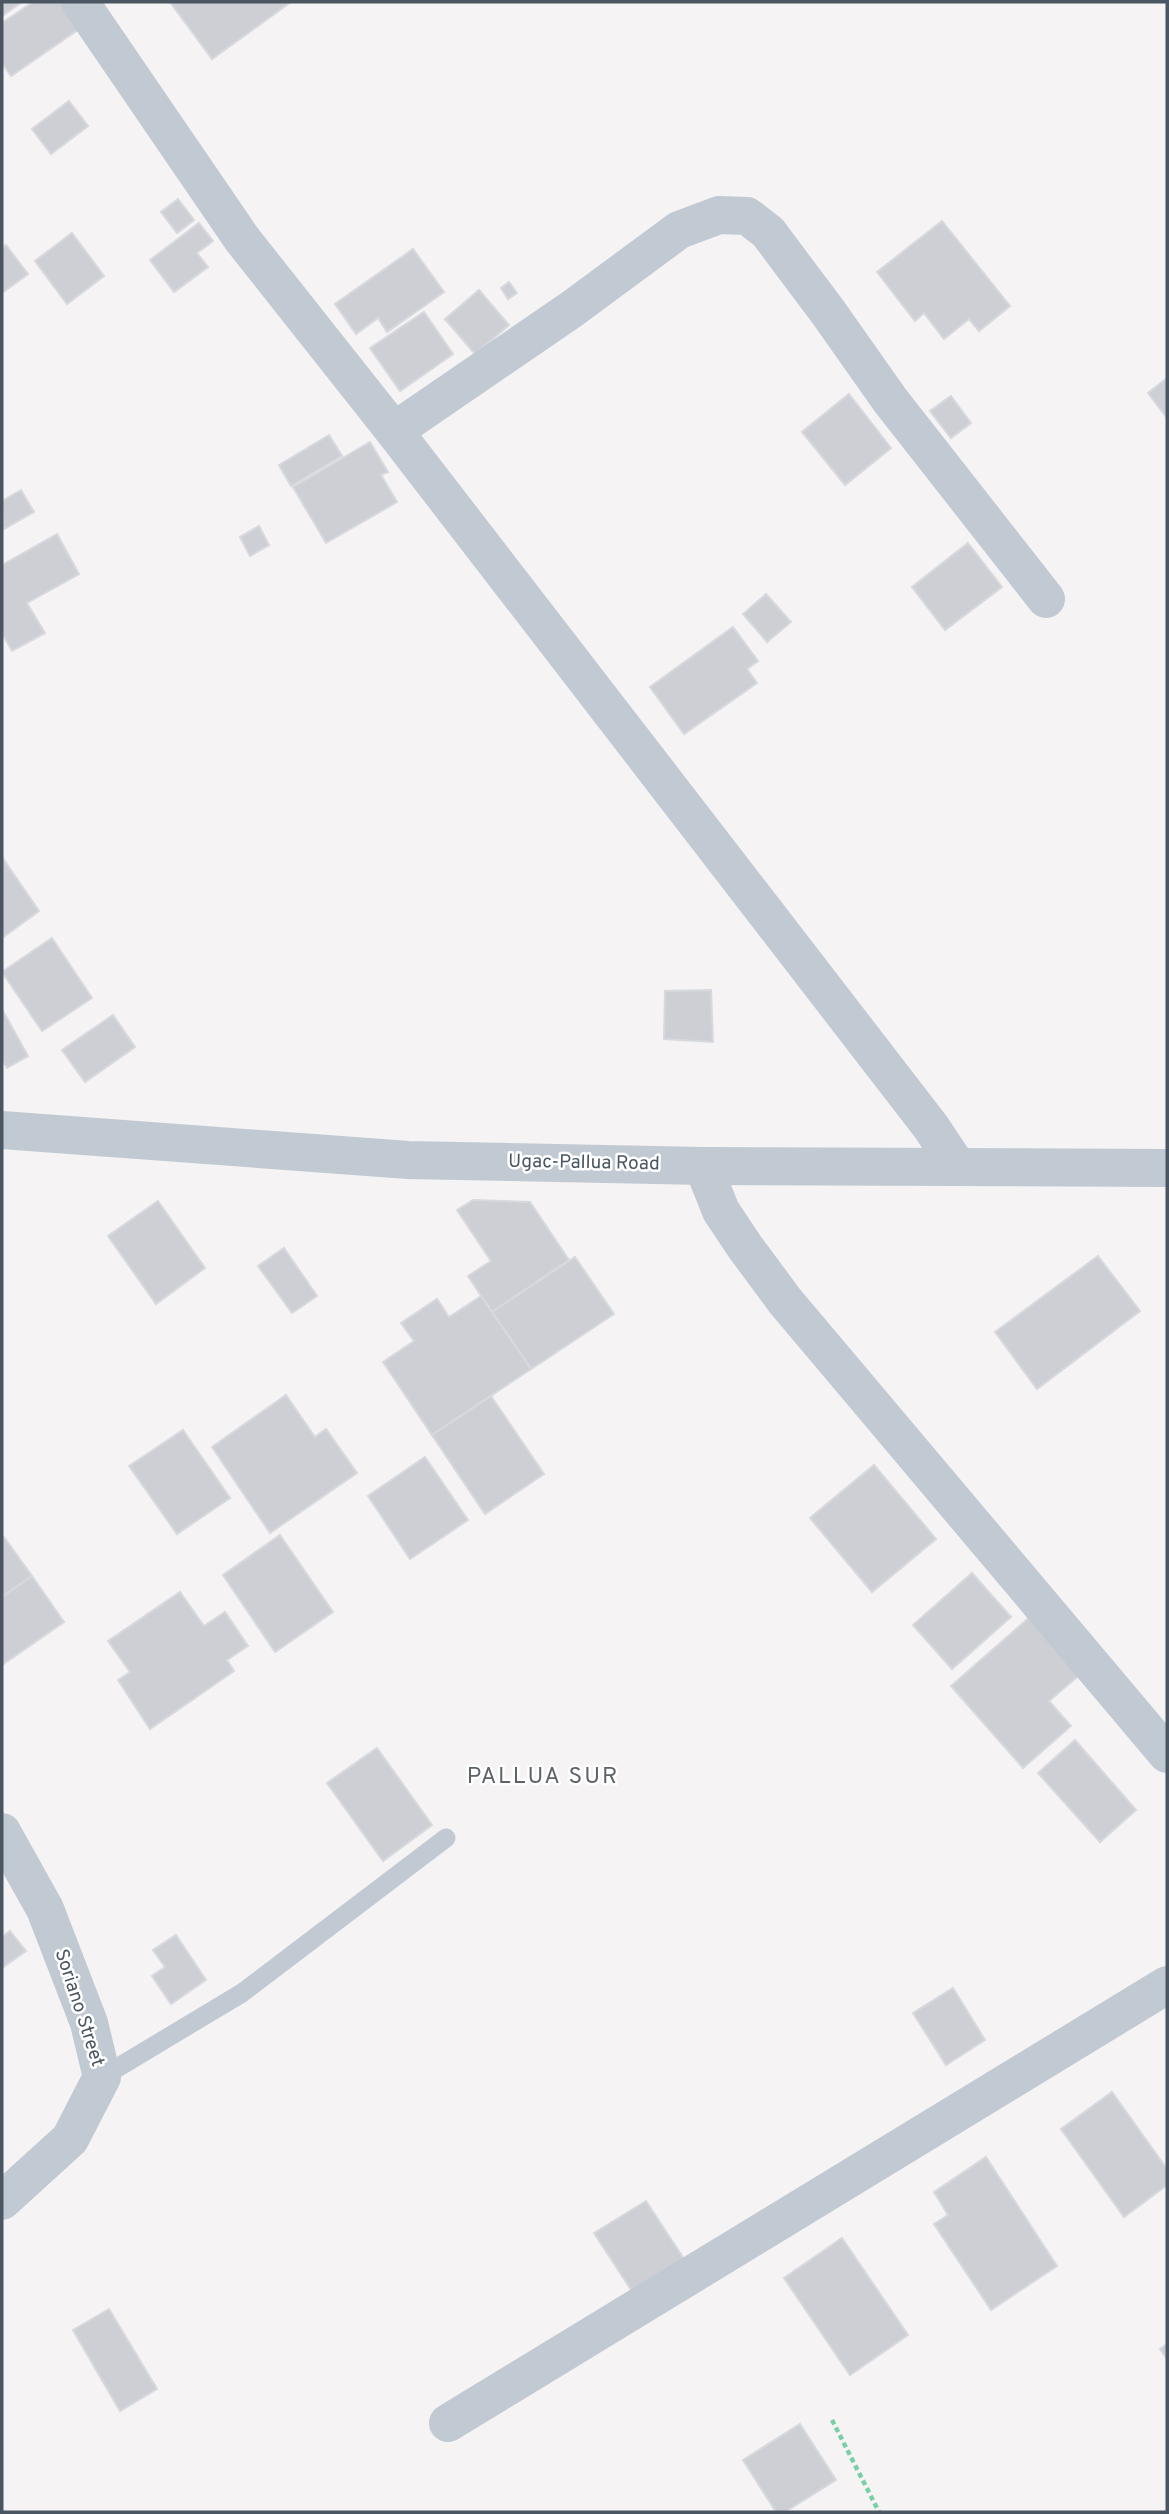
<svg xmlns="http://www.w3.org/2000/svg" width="1169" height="2514" viewBox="0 0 1169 2514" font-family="Overpass,sans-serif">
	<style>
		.building { fill: #cdcfd5; stroke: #d7d9de; stroke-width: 2 }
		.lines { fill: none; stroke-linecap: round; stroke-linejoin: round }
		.path { stroke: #7ad0a6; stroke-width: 4.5; stroke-dasharray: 5 3.5; stroke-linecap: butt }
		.service { stroke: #c1cad2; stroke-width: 19 }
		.minor { stroke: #c1cad2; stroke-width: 38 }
		.tertiary { stroke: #c1cad2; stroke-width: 38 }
		.labels { text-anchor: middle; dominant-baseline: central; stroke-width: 5; stroke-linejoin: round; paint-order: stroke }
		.street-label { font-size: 19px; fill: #4a5661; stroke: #fff }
		.quarter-label { font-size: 23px; letter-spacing: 2px; fill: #5f6368; stroke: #fff }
	</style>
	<rect width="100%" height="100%" fill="#f5f3f3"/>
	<!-- building -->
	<g class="building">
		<polygon points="2,2 22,2 2,16"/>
		<polygon points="33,2 70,2 85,25 11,76 2,63 2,23"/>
		<polygon points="170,2 291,2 212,59"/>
		<polygon points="69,101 88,126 51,154 32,129"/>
		<polygon points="178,199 194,220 177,233 161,212"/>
		<polygon points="942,221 1010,306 979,331 969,319 944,339 924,313 915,321 877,272"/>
		<polygon points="199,223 213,241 197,253 208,267 174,292 150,260"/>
		<polygon points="72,233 104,276 67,304 35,261"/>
		<polygon points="6,245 28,274 2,293 2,249"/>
		<polygon points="413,249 444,292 387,332 378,318 356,334 335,304"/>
		<polygon points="509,282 517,293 508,299 501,288"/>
		<polygon points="479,290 509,325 475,354 445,319"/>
		<polygon points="424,312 453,354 400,391 370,348"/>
		<polygon points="1167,378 1167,418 1148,393"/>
		<polygon points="849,394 891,448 845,485 802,432"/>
		<polygon points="951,396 971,423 951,438 930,411"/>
		<polygon points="329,435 342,456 291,486 279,465"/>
		<polygon points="370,442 388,472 381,475 397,502 326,543 293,487"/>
		<polygon points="21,490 34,512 4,529 2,501"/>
		<polygon points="259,526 269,545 250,556 240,537"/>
		<polygon points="57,534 79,574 27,603 45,633 12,651 2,633 2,565"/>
		<polygon points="968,543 1002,587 945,630 912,587"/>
		<polygon points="766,594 791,622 767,642 743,614"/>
		<polygon points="733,627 758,661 747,669 757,683 684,734 650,687"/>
		<polygon points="2,857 39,911 2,938"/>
		<polygon points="52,938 92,998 42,1031 2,972"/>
		<polygon points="711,990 713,1042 664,1039 665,991"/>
		<polygon points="2,1009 28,1056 7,1068 2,1059"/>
		<polygon points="113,1015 135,1047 85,1082 62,1050"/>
		<polygon points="473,1200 530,1202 569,1260 492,1312 468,1276 491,1261 457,1210"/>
		<polygon points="158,1201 205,1268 156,1304 108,1236"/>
		<polygon points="284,1248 317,1296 292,1313 258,1266"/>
		<polygon points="1098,1256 1140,1311 1037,1389 995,1332"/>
		<polygon points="575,1257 614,1314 531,1369 492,1312"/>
		<polygon points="481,1296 531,1369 432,1435 383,1362 414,1341 401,1323 437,1299 449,1317"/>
		<polygon points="286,1395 315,1437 326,1429 357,1473 270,1533 212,1447"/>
		<polygon points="491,1396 544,1474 485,1514 432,1435"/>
		<polygon points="183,1430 230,1498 177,1534 129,1466"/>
		<polygon points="425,1457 468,1520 410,1559 368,1496"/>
		<polygon points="874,1465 936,1539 872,1592 810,1518"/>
		<polygon points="280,1535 333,1612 275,1652 223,1575"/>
		<polygon points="4,1537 32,1576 2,1597 2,1538"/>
		<polygon points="972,1573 1011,1617 952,1669 913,1625"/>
		<polygon points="32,1576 64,1622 2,1665 2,1597"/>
		<polygon points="180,1592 204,1626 225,1612 248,1646 227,1660 234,1671 150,1729 118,1680 130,1672 108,1641"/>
		<polygon points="1031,1616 1082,1673 1049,1701 1071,1726 1023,1768 951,1686"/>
		<polygon points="1075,1740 1136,1810 1100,1842 1038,1773"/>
		<polygon points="377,1748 432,1825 383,1861 327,1783"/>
		<polygon points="10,1931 26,1951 2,1968 2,1937"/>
		<polygon points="176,1935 206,1980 171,2004 152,1976 165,1967 153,1950"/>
		<polygon points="953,1988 985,2040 946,2065 913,2013"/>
		<polygon points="1112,2092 1167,2169 1167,2185 1124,2217 1061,2129"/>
		<polygon points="986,2157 1057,2266 991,2310 934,2224 948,2215 934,2192"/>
		<polygon points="646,2201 688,2265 637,2299 594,2233"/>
		<polygon points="842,2238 908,2335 850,2375 784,2278"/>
		<polygon points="109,2309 157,2389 120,2411 73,2330"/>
		<polygon points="1167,2344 1167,2359 1160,2349"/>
		<polygon points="800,2424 836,2480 785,2512 776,2512 743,2460"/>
	</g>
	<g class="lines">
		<!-- path -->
		<polyline class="path" points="832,2420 879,2512"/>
		<!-- service -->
		<polyline class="service" points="102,2077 242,1993 446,1838"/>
		<!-- minor -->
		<g class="minor">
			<polyline points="80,2 242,239 394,431 931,1127 957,1166"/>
			<polyline points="394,431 572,309 679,230 719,215 747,216 768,232 828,312 890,400 1046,599"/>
			<polyline points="703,1166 721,1211 745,1247 785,1301 1167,1754"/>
			<polyline points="2,1832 45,1909 89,2023 102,2077 70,2139 2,2201"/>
			<polyline points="448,2423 1167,1985"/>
		</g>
		<!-- tertiary -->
		<polyline class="tertiary" points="2,1130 408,1160 703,1166 1167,1168"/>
	</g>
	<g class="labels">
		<!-- street labels -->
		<g class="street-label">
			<text transform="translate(584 1163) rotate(1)">Ugac-Pallua Road</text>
			<text transform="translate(79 2008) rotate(72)">Soriano Street</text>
		</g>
		<!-- quarter labels -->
		<g class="quarter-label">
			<text x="543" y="1777">PALLUA SUR</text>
		</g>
	</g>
	<!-- border -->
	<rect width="1169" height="2514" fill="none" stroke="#4a5661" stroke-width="7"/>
</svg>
